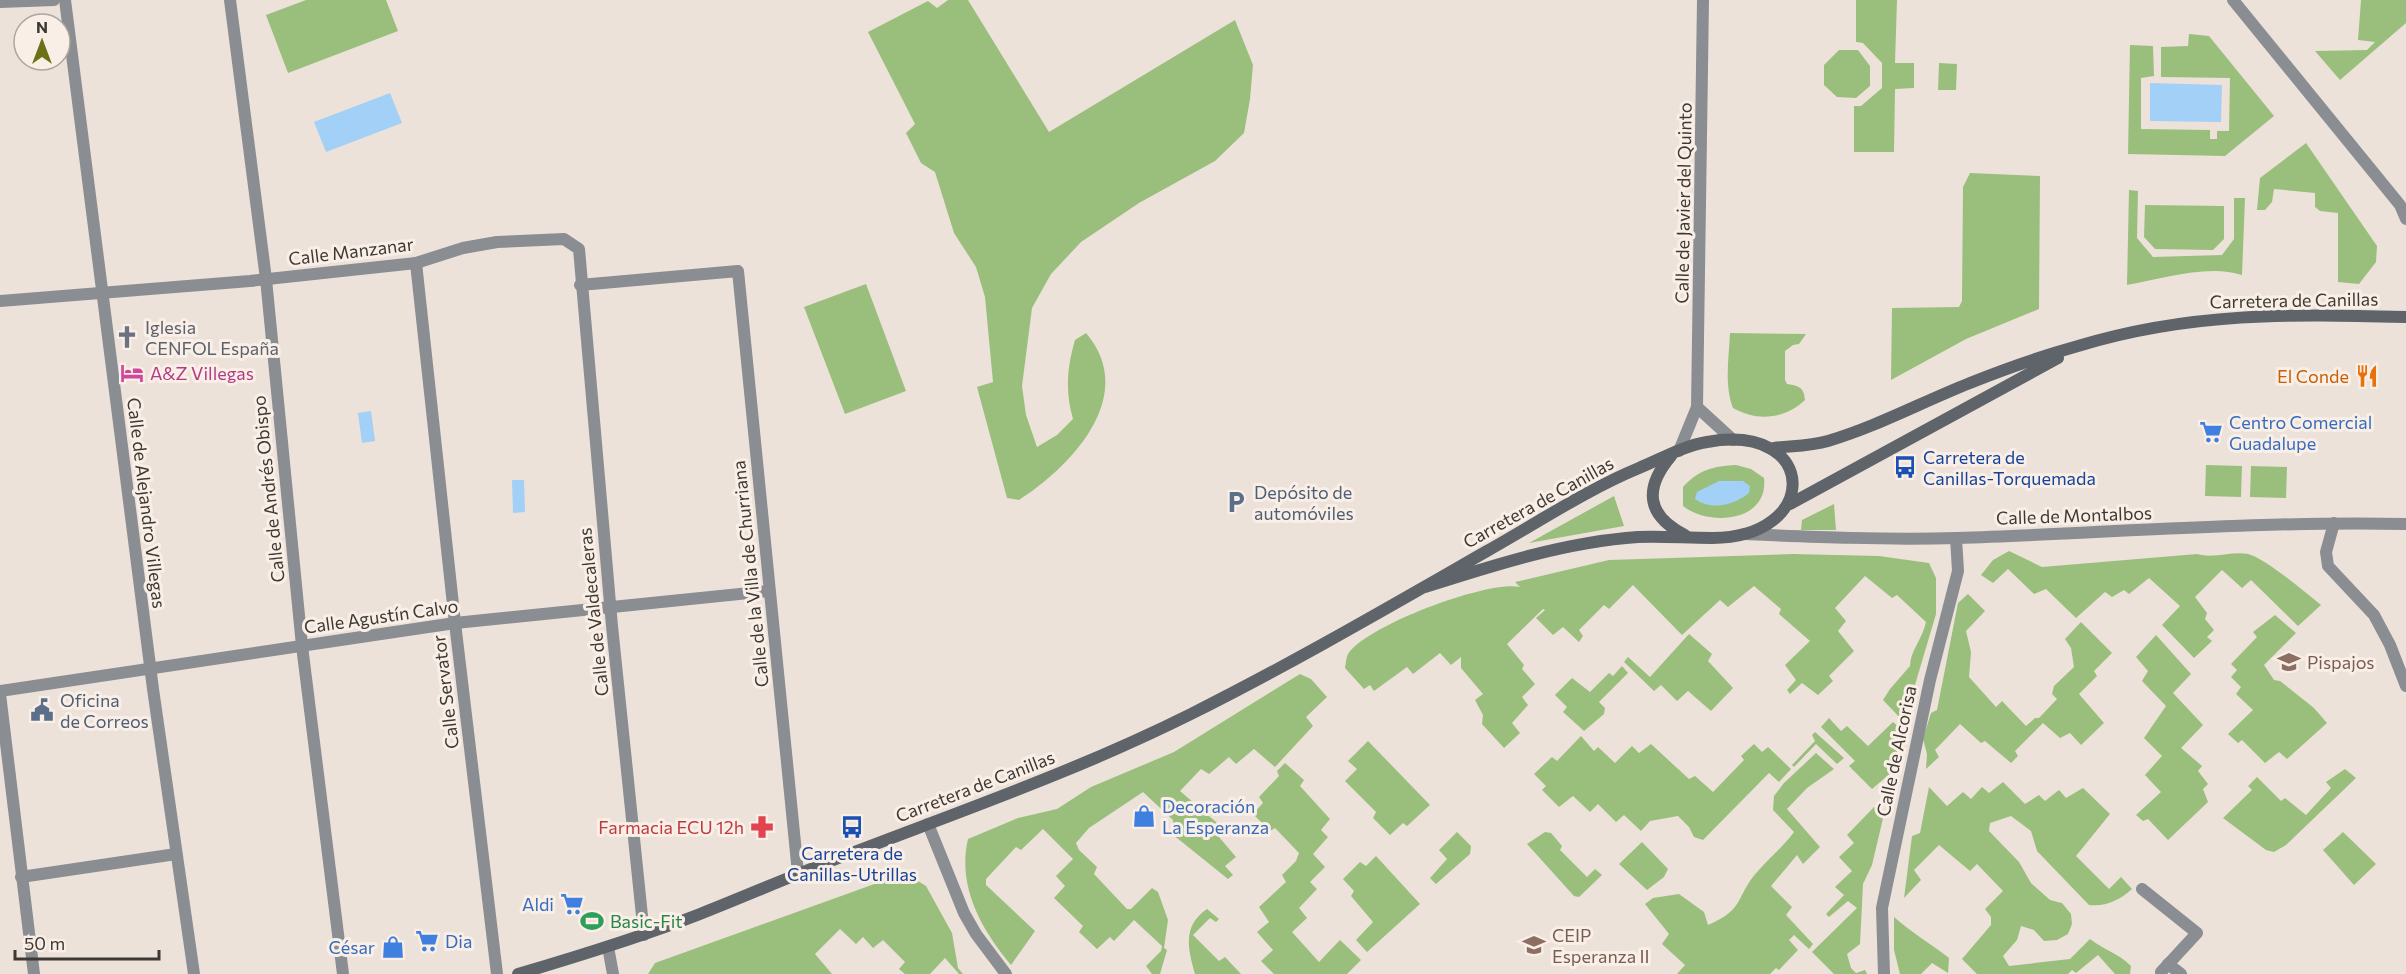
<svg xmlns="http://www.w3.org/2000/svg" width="2406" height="974" viewBox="0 0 2406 974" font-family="Commissioner,sans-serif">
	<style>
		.green { fill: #9abf7c }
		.water { fill: #a2d0f7 }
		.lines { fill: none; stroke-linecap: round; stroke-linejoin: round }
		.street { stroke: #8a8d91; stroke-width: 12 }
		.secondary { stroke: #5f646a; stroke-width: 12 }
		.labels { text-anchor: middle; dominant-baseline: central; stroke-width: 6; stroke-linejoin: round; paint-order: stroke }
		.street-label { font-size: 18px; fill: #3d3935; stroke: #faefe6 }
		.worship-label { font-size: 18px; fill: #5b616d; stroke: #faefe6; text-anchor: start }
		.hotel-label { font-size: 18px; fill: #b23c85; stroke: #faefe6; text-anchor: start }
		.food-label { font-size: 18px; fill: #c56008; stroke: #faefe6; text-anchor: end }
		.shop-label { font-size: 18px; fill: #366cbe; stroke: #faefe6; text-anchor: start }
		.transit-label { font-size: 18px; fill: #164399; stroke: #faefe6; text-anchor: start }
		.service-label { font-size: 18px; fill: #4e5e75; stroke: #faefe6; text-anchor: start }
		.education-label { font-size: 18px; fill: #785e54; stroke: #faefe6; text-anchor: start }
		.health-label { font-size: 18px; fill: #be3a42; stroke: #faefe6; text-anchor: end }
		.leisure-label { font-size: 18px; fill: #27864d; stroke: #faefe6; text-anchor: start }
	</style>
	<rect width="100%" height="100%" fill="#ece2d9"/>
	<!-- green -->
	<g class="green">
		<polygon points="306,0 386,0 398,31 288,73 266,15"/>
		<path d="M948 0H968L1049 132 1235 20 1253 65 1250 99 1244 133 1215 161 1139 203 1081 242 1051 274 1032 308 1022 386 1026 415 1037 447 1057 435 1073 419C1065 391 1067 368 1075 340L1086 333C1139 395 1072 466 1019 500L1007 498 977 387 993 382 985 297 976 267 954 233 935 172 921 163 906 133 915 124 868 32 928 1 937 8Z"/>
		<polygon points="1856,0 1897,0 1895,63 1914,63 1914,88 1895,89 1894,152 1854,152 1854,106 1861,106 1882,88 1882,63 1863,43 1856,42"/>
		<polygon points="2361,0 2406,0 2406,23 2340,80 2315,51 2367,50 2375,42 2358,40"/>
		<polygon points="2189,34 2209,36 2274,116 2225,156 2128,154 2130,45 2153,46 2154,76 2141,78 2141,129 2210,130 2210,139 2217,139 2217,131 2229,131 2230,78 2161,77 2161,47 2188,46"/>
		<polygon points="1839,50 1858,50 1870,66 1870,86 1856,98 1837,97 1824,85 1824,65"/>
		<polygon points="1939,63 1957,64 1956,90 1938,90"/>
		<polygon points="2306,143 2377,246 2376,262 2359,284 2338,282 2338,213 2320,211 2315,207 2315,193 2274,189 2272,202 2265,210 2257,210 2260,178"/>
		<polygon points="1970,173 2040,176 2039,309 1966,339 1891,380 1892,308 1959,307 1962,301 1963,187"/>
		<path d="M2129 190 2138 191 2137 238 2153 257 2222 255 2234 239V198H2245L2242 275C2207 264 2163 279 2127 285Z"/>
		<polygon points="2145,205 2224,206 2224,239 2213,250 2155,249 2144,237"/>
		<polygon points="866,284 906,391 845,414 804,307"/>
		<path d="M1730 333 1806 334 1799 344 1793 345 1785 351V380L1787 384C1799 386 1804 387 1805 400 1785 419 1758 422 1733 408 1724 385 1729 358 1730 333Z"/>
		<path d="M1736 465 1751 469 1764 478C1769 522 1709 527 1683 506V487C1698 470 1714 466 1736 465Z"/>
		<polygon points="2206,465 2242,466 2241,497 2205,496"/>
		<polygon points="2251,466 2287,467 2286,498 2250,497"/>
		<polygon points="1614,496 1624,526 1529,543"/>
		<polygon points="1834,504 1836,530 1801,530 1802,520"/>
		<path d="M2009 551 2042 567 2197 554C2214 559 2231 551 2248 554 2265 558 2306 593 2321 605L2298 626 2251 580 2242 588 2222 570 2195 597 2207 613 2205 619 2214 630 2207 637 2212 641 2194 658 2162 625 2180 606 2149 578 2129 594 2124 590 2112 597 2105 592 2076 618 2046 589 2034 594 2008 569 1993 583 1981 575 1993 560Z"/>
		<path d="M1793 554 1879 556 1929 563 1936 578V614L1904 722 1883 700 1890 689 1910 666C1910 651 1923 638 1926 622L1897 595 1892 598 1865 576 1835 608 1846 621 1838 631 1854 651 1829 676 1833 681 1818 695 1802 683 1790 694 1787 690 1796 680 1785 665 1810 641 1779 614 1781 609 1754 586 1728 607 1720 600 1682 635 1633 585 1609 609 1604 605 1579 630 1583 636 1579 642 1563 627 1553 635 1536 618 1545 610 1543 609 1507 644 1524 665 1522 669 1535 684 1522 697 1528 705 1512 723 1520 733 1504 748 1482 724 1483 715 1475 700 1483 694 1461 668V657L1451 665 1440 653 1413 674 1407 667 1374 691 1370 685 1364 689 1345 668C1346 663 1346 658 1348 654 1366 626 1487 580 1520 587L1515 582 1609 560Z"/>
		<polygon points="1968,594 1985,611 1966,631 1971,652 1969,677 1996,707 2002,701 2026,726 2035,718 2039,718 2057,699 2052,694 2054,686 2074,667 2071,648 2065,639 2081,622 2112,653 2094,671 2097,676 2079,694 2104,723 2081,745 2070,733 2060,738 2043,723 2015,751 2018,756 2011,763 1985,741 1981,743 1960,724 1935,750 1939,757 1926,769 1927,754 1923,739 1931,713 1937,710 1958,603"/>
		<polygon points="2275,615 2296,633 2264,665 2274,680 2280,681 2314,708 2327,723 2287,759 2279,752 2265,763 2242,740 2238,743 2228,734 2253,710 2236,694 2241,687 2231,677 2237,670 2231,664 2257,637 2253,632"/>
		<polygon points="1689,634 1712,654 1708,661 1733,688 1711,711 1688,691 1677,701 1661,685 1654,691 1624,662 1628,657 1650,677"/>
		<polygon points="2156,635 2191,674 2173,693 2203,725 2181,748 2202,766 2198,771 2208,784 2203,789 2208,802 2168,840 2148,819 2143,821 2136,815 2161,792 2145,775 2162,756 2144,738 2166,706 2142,681 2148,671 2136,657"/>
		<polygon points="1622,666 1628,673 1599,702 1605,708 1604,714 1584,731 1563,712 1567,707 1555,695 1572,678 1590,692 1609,673 1613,676"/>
		<path d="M1300 674 1311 679 1327 697 1306 717 1313 726 1275 767 1254 749 1236 764 1229 757 1209 774 1201 769 1180 791 1223 828 1219 837 1236 857 1225 866 1233 875 1228 879 1172 834 1173 820 1143 792 1089 828 1076 843 1079 850 1097 867 1094 874 1127 909H1131L1152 888 1158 892 1168 920 1164 948 1167 950 1160 974H1152L1146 966 1161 951 1162 946 1134 920 1114 941 1110 937 1097 949 1079 932 1083 926 1054 898 1065 886 1056 876 1073 859 1043 829 1021 850 1016 847 986 879V885L1035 931 1011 965C981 929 957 886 968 839L1018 818 1057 809 1091 787 1174 752Z"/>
		<polygon points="1829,718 1841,731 1847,726 1868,746 1893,722 1902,730 1893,771 1872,789 1849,766 1855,761 1821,727"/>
		<polygon points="1815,732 1844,758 1837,764 1816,744 1794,767 1792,765 1815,741 1812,735"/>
		<polygon points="1581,736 1594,751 1598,747 1615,763 1632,746 1639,753 1651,744 1689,779 1695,776 1713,792 1744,760 1741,756 1754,744 1762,752 1768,747 1791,769 1779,782 1769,773 1703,840 1694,837 1689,827 1678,816 1650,821 1641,831 1624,815 1616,822 1598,804 1590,812 1573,796 1559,807 1542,790 1546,786 1534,774 1552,757 1557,761"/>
		<polygon points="1368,741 1430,805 1407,826 1403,823 1390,835 1373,818 1376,812 1345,781 1357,769 1348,761"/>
		<path d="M1816 753 1834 769 1807 788 1787 809 1820 847 1803 864 1797 855 1771 886 1792 907 1786 915 1813 944 1809 949 1794 935 1789 940 1798 950 1779 970 1776 968 1770 974H1677L1685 965 1662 944 1669 934 1645 904 1653 898 1679 894 1704 912 1708 925C1746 909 1735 896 1758 871 1770 857 1783 847 1794 832L1773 810 1774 796 1784 783Z"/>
		<polygon points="1285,763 1304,780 1300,786 1330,819 1321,830 1328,837 1313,854 1325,867 1310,882 1317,889 1299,908 1307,918 1292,932 1319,962 1340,940 1361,960 1347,974 1274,974 1261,961 1273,950 1257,932 1269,922 1259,907 1286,882 1282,875 1296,861 1299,853 1275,828 1270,831 1253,814 1263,803 1259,797 1279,776 1277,771"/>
		<polygon points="2345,769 2356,778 2286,845 2274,852 2266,850 2223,818 2252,790 2248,786 2257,777 2281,801 2285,798 2306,815 2331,788 2326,782"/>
		<path d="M2003 782 2025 804 2039 795 2045 801 2059 790 2066 798 2083 788 2110 814 2076 856 2109 889 2121 877 2132 889C2120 900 2105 907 2089 905L2037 851 2031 831 2011 816 1990 823 1989 831 2019 862 2031 883 2050 900 2062 903 2071 914 2072 924 2068 934 2057 940 2044 941 2034 930 2021 926 2017 940 2003 956 2009 966 2070 959 2090 939C2104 950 2118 953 2131 966L2130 974H2115L2098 955 2076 973 2072 970 2068 974H1977L1962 959 1991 925V917L1985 909 2003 891 1977 864 1970 871 1939 845 1914 870 1921 880 1904 898 1912 836 1920 833 1929 787 1947 806 1963 792 1971 799 1982 787 1989 793Z"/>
		<polygon points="1874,807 1884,814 1872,865 1863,884 1860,944 1847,954 1851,968 1856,973 1865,970 1867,974 1834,974 1812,952 1857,908 1848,901 1829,917 1826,914 1844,895 1835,887 1852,871 1839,857 1854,843 1847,835"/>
		<polygon points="1457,832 1471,846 1470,854 1436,884 1430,878 1447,859 1439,850"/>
		<polygon points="1545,832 1551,833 1562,846 1560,850 1587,877 1595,869 1602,875 1579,897 1574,896 1527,844"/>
		<polygon points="2343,832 2376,864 2354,885 2323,850"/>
		<polygon points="1642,842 1668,869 1664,877 1647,890 1619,864"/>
		<polygon points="1376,856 1420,904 1367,952 1356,940 1373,922 1351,896 1354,891 1343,879 1360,862 1366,866"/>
		<polygon points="905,873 926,886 952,933 958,968 963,974 959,974 945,958 930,974 905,974 899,969 905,962 883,940 873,948 863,937 856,944 840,929 815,954 832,974 648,974 655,963"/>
		<path d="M1207 909 1219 919 1216 922 1210 918 1193 935 1219 961 1225 957 1241 974H1195C1188 949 1182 926 1207 909Z"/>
		<path d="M1894 917C1912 933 1930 943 1949 958L1948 973 1932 963 1921 974H1900L1894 950Z"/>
	</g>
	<!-- water -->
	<g class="water">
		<polygon points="2150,83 2222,85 2221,122 2150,121"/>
		<polygon points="390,93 402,123 326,152 314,122"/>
		<polygon points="371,411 375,441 362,443 358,413"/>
		<polygon points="512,480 524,480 525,512 513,513"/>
		<path d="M1719 481H1743L1750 486 1749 493C1734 505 1712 511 1695 499L1697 492Z"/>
	</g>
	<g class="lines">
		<!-- street -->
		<g class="street">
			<polyline points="65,0 153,689 194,974"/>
			<polyline points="230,0 266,279 302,646 343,974"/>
			<polyline points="2233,0 2400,205 2406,219"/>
			<polyline points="0,2 54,0"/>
			<polyline points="416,263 455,623 497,974"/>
			<polyline points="580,285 738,271 798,873"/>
			<polyline points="0,301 250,281 416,263 463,248 497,242 564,239 579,249 612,626 644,935"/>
			<polyline points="1697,407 1703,0"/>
			<polyline points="1679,451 1697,407 1733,440"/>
			<polyline points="2334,523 2326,552 2328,566 2374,615 2390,645 2406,686"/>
			<path d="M1744 534C1815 537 1886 540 1957 538 2107 533 2256 521 2406 524"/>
			<polyline points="0,691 455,623 769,591"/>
			<polyline points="0,694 34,974"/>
			<polyline points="928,824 964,913 976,934 1006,974"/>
			<polyline points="21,877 176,854"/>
			<polyline points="2142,889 2197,933 2161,972"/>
			<polyline points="608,947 613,974"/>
			<polyline points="2168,964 2181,974"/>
			<polyline points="1884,974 1882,908 1930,680 1958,571 1956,538"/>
		</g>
		<!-- secondary -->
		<g class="secondary">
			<path d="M1774 448C1791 446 1811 446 1828 441 1878 426 1922 402 1970 383 2005 369 2042 356 2078 346 2190 312 2290 314 2406 317"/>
			<path d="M1671 456C1643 489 1647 516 1685 535"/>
			<polyline points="1790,504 2058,358"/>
			<path d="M518 974C579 956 641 937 700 914 748 895 796 874 844 856 961 811 1079 770 1191 714 1291 664 1389 607 1487 551 1537 523 1586 490 1639 468 1661 459 1683 446 1707 442 1820 422 1821 539 1711 538 1686 538 1662 536 1638 537 1565 542 1494 565 1425 587"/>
		</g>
	</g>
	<!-- icons -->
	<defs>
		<g id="church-bare" transform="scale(1.8)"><path d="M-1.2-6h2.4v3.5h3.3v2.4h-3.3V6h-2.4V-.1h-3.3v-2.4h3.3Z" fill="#6b7280" stroke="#faefe6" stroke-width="2.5" paint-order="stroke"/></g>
		<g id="hotel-bare" transform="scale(1.8)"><path d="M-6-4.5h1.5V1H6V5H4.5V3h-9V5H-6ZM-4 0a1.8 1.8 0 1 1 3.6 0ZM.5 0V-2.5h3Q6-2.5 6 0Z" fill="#d1479c" stroke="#faefe6" stroke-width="2.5" paint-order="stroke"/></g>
		<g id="restaurant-bare" transform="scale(1.8)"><path d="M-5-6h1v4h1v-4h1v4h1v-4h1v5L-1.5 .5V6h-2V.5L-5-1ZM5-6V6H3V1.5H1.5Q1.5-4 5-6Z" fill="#e8710a" stroke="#faefe6" stroke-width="2.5" paint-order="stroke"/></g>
		<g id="supermarket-bare" transform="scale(1.8)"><path d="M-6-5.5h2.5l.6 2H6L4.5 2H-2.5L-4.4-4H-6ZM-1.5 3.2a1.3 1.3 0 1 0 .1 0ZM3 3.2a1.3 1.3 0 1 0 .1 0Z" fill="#3f7fe0" stroke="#faefe6" stroke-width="2.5" paint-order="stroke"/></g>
		<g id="bus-bare" transform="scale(1.8)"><path d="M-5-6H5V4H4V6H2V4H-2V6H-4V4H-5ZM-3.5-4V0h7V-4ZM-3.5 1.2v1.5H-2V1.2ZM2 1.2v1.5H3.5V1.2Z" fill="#1a4fb4" stroke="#faefe6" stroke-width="2.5" paint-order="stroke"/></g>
		<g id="parking-bare" transform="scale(1.8)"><path d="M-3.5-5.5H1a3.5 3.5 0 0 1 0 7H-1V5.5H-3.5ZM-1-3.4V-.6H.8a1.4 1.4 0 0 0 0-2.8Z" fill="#5c6f8a" stroke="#faefe6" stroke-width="2.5" paint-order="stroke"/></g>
		<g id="school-bare" transform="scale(1.8)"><path d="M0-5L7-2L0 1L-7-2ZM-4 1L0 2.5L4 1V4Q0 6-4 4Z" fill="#8d6e63" stroke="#faefe6" stroke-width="2.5" paint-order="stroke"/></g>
		<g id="civic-bare" transform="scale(1.8)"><path d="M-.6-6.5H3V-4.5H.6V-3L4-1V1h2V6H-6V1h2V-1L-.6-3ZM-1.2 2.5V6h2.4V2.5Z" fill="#5c6f8a" stroke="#faefe6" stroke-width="2.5" paint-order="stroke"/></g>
		<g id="shop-bare" transform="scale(1.8)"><path d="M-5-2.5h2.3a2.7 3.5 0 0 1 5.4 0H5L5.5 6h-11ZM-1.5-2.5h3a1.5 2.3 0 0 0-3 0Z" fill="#3f7fe0" stroke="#faefe6" stroke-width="2.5" paint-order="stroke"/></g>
		<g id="pharmacy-bare" transform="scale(1.8)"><path d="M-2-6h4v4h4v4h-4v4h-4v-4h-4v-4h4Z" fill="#e0444e" stroke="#faefe6" stroke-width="2.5" paint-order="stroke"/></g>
		<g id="stadium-bare" transform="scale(1.8)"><path d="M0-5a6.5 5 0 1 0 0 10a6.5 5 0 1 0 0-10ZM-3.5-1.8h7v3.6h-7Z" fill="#2e9e5b" stroke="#faefe6" stroke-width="2.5" paint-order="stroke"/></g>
	</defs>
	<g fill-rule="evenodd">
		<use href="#church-bare" x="127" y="337"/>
		<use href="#hotel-bare" x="132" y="373"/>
		<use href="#restaurant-bare" x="2367" y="376"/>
		<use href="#supermarket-bare" x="2211" y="432"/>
		<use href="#bus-bare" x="1905" y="467"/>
		<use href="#parking-bare" x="1236" y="502"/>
		<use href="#school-bare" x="2289" y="662"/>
		<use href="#civic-bare" x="42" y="710"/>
		<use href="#shop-bare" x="1144" y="816"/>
		<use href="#pharmacy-bare" x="762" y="827"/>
		<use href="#bus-bare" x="852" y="827"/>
		<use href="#supermarket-bare" x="572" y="904"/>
		<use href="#stadium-bare" x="592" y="921"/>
		<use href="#supermarket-bare" x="427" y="941"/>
		<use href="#school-bare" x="1534" y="945"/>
		<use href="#shop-bare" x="393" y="947"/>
	</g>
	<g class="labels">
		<!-- street labels -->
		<g class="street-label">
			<text transform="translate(1683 203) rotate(-89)">Calle de Javier del Quinto</text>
			<text transform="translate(351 251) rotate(-7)">Calle Manzanar</text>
			<text transform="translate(2294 300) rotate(-1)">Carretera de Canillas</text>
			<text transform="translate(268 489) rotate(-96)">Calle de Andrés Obispo</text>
			<text transform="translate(1538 502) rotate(-29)">Carretera de Canillas</text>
			<text transform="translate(147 503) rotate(83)">Calle de Alejandro Villegas</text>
			<text transform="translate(2074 515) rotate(-2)">Calle de Montalbos</text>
			<text transform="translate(750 574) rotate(-96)">Calle de la Villa de Churriana</text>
			<text transform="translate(593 612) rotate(-96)">Calle de Valdecaleras</text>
			<text transform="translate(381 616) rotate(-8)">Calle Agustín Calvo</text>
			<text transform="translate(445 692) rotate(-97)">Calle Servator</text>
			<text transform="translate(1896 751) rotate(-78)">Calle de Alcorisa</text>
			<text transform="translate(975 786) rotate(-21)">Carretera de Canillas</text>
		</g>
		<!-- worship labels -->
		<g class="worship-label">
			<text x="145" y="327">Iglesia<tspan x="145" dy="21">CENFOL España</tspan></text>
		</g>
		<!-- hotel labels -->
		<g class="hotel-label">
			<text x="150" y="373">A&amp;Z Villegas</text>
		</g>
		<!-- food labels -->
		<g class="food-label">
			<text x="2349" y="376">El Conde</text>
		</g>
		<!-- shop labels -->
		<g class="shop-label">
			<text x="2229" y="422">Centro Comercial<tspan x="2229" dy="21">Guadalupe</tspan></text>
			<text x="1162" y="806">Decoración<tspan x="1162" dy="21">La Esperanza</tspan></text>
			<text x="554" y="904" text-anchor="end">Aldi</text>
			<text x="445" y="941">Dia</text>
			<text x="375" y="947" text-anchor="end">César</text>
		</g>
		<!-- transit labels -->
		<g class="transit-label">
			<text x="1923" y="457">Carretera de<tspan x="1923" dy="21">Canillas-Torquemada</tspan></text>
			<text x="852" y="853" text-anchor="middle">Carretera de<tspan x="852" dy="21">Canillas-Utrillas</tspan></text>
		</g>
		<!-- service labels -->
		<g class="service-label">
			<text x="1254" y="492">Depósito de<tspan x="1254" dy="21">automóviles</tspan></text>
			<text x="60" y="700">Oficina<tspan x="60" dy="21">de Correos</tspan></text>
		</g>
		<!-- education labels -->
		<g class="education-label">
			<text x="2307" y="662">Pispajos</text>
			<text x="1552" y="935">CEIP<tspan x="1552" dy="21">Esperanza II</tspan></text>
		</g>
		<!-- health labels -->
		<g class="health-label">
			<text x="744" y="827">Farmacia ECU 12h</text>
		</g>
		<!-- leisure labels -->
		<g class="leisure-label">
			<text x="610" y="921">Basic-Fit</text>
		</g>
	</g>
	<!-- north arrow -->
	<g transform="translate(42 42)"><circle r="28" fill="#faefe6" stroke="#aea69f" stroke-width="1.5"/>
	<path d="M0-4.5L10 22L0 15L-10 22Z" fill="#6b7117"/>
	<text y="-9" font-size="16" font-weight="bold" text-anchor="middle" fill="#3d3935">N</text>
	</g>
	<!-- scale -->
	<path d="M15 950v9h144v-9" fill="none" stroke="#3d3935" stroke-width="3"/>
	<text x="24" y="950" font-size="18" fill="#3d3935" stroke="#faefe6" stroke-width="4.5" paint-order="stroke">50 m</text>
</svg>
